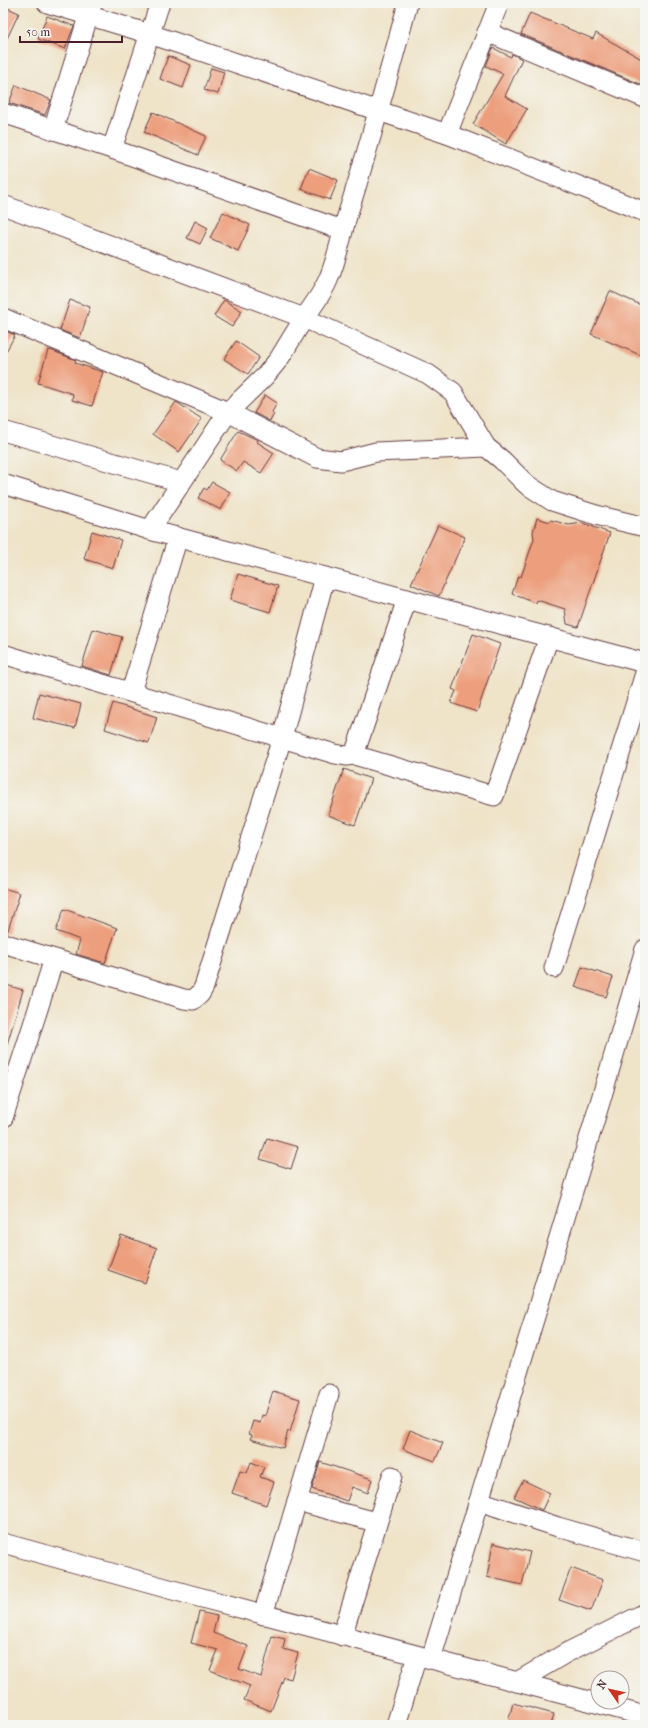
<svg xmlns="http://www.w3.org/2000/svg" width="648" height="1728" viewBox="0 0 648 1728" font-family="'IM FELL French Canon',serif">
	<style>
		.building { fill: #ed9f7d }
		.lines { fill: none; stroke-linecap: round; stroke-linejoin: round }
		.minor-casing { stroke: #633c43; stroke-width: 21 }
		.minor { stroke: #fff; stroke-width: 19 }
	</style>
	<rect width="100%" height="100%" fill="#f6f6f2"/>
	<filter id="ink" filterUnits="userSpaceOnUse"><feTurbulence type="fractalNoise" baseFrequency=".025" numOctaves="2"/><feDisplacementMap in="SourceGraphic" scale="8" xChannelSelector="R" yChannelSelector="G"/><feConvolveMatrix kernelMatrix="1 2 1 2 8 2 1 2 1" color-interpolation-filters="sRGB"/></filter>
	<filter id="wash" filterUnits="userSpaceOnUse"><feTurbulence type="fractalNoise" baseFrequency=".012" numOctaves="4" result="noise"/><feDisplacementMap in="SourceGraphic" scale="16" xChannelSelector="R" yChannelSelector="G"/><feGaussianBlur stdDeviation="0.9" result="paint"/><feColorMatrix in="noise" values="0 0 0 0 0 0 0 0 0 0 0 0 0 0 0 0 0 1.4 0 .05"/><feComposite in="paint" operator="in"/></filter>
	<g filter="url(#wash)">
		<rect width="100%" height="100%" fill="#efe3c8"/>
		<g id="blocks">
			<!-- building -->
			<g class="building">
				<polygon points="3,6 19,13 3,47"/>
				<polygon points="530,13 593,39 596,33 645,61 645,86 521,34"/>
				<polygon points="47,16 74,26 65,49 38,39"/>
				<polygon points="493,48 511,57 512,54 522,59 505,96 527,109 506,144 473,124 503,74 486,66"/>
				<polygon points="168,56 191,65 183,88 160,79"/>
				<polygon points="211,68 224,72 218,94 204,90"/>
				<polygon points="16,85 51,100 45,115 9,103"/>
				<polygon points="153,112 206,136 198,155 144,132"/>
				<polygon points="309,168 338,180 330,200 301,189"/>
				<polygon points="223,212 250,225 238,251 210,238"/>
				<polygon points="195,221 208,228 200,244 187,238"/>
				<polygon points="610,291 645,307 645,344 640,355 591,334"/>
				<polygon points="70,300 90,307 80,338 60,330"/>
				<polygon points="224,300 242,311 232,327 214,316"/>
				<polygon points="3,330 15,335 3,357"/>
				<polygon points="236,341 259,357 248,374 224,359"/>
				<polygon points="48,350 53,351 76,360 75,363 103,372 92,406 72,400 73,394 38,383"/>
				<polygon points="265,395 277,403 272,412 274,414 270,421 254,413"/>
				<polygon points="176,402 202,419 179,452 153,434"/>
				<polygon points="238,431 258,440 257,442 274,453 261,473 243,462 237,471 220,460"/>
				<polygon points="212,482 230,492 221,510 198,498 204,488 207,490"/>
				<polygon points="537,518 550,522 551,520 569,525 582,523 610,533 578,627 567,624 565,609 537,600 536,603 512,594 518,576 521,577 534,539 533,532"/>
				<polygon points="438,525 465,537 439,596 411,584"/>
				<polygon points="92,531 121,540 113,568 84,559"/>
				<polygon points="238,574 278,586 270,612 230,600"/>
				<polygon points="93,629 122,637 111,675 82,666"/>
				<polygon points="473,634 500,644 477,712 451,703 456,691 452,689"/>
				<polygon points="39,693 81,704 75,728 33,718"/>
				<polygon points="113,703 157,717 149,743 105,729"/>
				<polygon points="344,769 371,779 355,825 328,815"/>
				<polygon points="3,888 20,893 7,933 3,932"/>
				<polygon points="64,909 117,928 105,963 76,954 80,940 56,931"/>
				<polygon points="582,967 613,977 606,997 575,987"/>
				<polygon points="3,984 23,990 6,1048 3,1047"/>
				<polygon points="267,1138 298,1147 291,1169 260,1159"/>
				<polygon points="121,1235 157,1248 145,1283 108,1270"/>
				<polygon points="273,1391 300,1399 290,1432 288,1431 283,1448 250,1439 252,1435 249,1434 253,1421 260,1423 262,1415 265,1416"/>
				<polygon points="410,1430 443,1443 435,1461 403,1449"/>
				<polygon points="251,1462 264,1467 260,1477 274,1482 266,1505 232,1493 240,1471 247,1473"/>
				<polygon points="320,1462 372,1479 368,1493 352,1487 347,1501 312,1489"/>
				<polygon points="523,1480 550,1493 542,1510 514,1497"/>
				<polygon points="493,1543 530,1552 522,1585 487,1577"/>
				<polygon points="571,1568 603,1580 591,1611 559,1600"/>
				<polygon points="199,1612 217,1616 213,1633 248,1646 239,1669 261,1677 272,1636 285,1639 283,1649 298,1653 291,1679 284,1677 271,1711 244,1700 250,1686 210,1670 218,1650 191,1643"/>
				<polygon points="513,1703 554,1714 551,1725 507,1725"/>
			</g>
		</g>
	</g>
	<g filter="url(#ink)">
		<use href="#blocks" fill-opacity="0" stroke="#633c43" stroke-width="1"/>
		<g class="lines">
			<!-- minor casing -->
			<g class="minor-casing">
				<g id="minor">
					<polyline points="47,3 150,34 447,134 645,212"/>
					<path d="M408 3C389 73 370 144 348 213 341 235 338 258 328 280 322 294 313 306 304 318L428 374 453 392 486 447 502 460 526 484 552 501 596 515 645 527"/>
					<polyline points="487,32 645,98"/>
					<polyline points="3,113 112,149 342,230"/>
					<polyline points="53,130 92,4"/>
					<polyline points="447,134 499,3"/>
					<polyline points="112,149 160,3"/>
					<polyline points="3,205 304,318 279,359 265,376 228,412 150,530"/>
					<polyline points="3,318 228,412 317,458 341,461 376,452 486,447"/>
					<polyline points="3,431 181,482"/>
					<polyline points="3,484 150,530 645,663"/>
					<polyline points="3,654 335,754 346,756 354,755 494,796 549,637"/>
					<polyline points="131,692 178,537"/>
					<polyline points="354,755 407,599"/>
					<polyline points="3,943 184,999 193,1000 200,994 204,987 282,738 325,577"/>
					<polyline points="554,968 645,673"/>
					<polyline points="3,1118 54,959"/>
					<polyline points="297,1501 376,1522"/>
					<polyline points="479,1501 558,1527 645,1552"/>
					<polyline points="3,1543 191,1595 645,1716"/>
					<polyline points="263,1615 329,1394"/>
					<polyline points="342,1636 392,1476"/>
					<polyline points="431,1659 601,1099 645,949"/>
					<polyline points="517,1682 566,1653 645,1613"/>
					<polyline points="396,1725 417,1656"/>
				</g>
			</g>
			<!-- minor -->
			<use href="#minor" class="minor"/>
		</g>
	</g>
	<!-- margin -->
	<rect width="648" height="1728" fill="none" stroke="#f6f6f2" stroke-width="16"/>
	<!-- north arrow -->
	<g transform="translate(610 1690) rotate(304)"><circle r="19" fill="#f6f6f2" stroke="#b1a0a2"/>
	<path d="M0-3L7 15L0 10L-7 15Z" fill="#c8321e"/>
	<text y="-6" font-size="11" font-weight="bold" text-anchor="middle" fill="#4a1f2b">N</text>
	</g>
	<!-- scale -->
	<path d="M20 36v6h102v-6" fill="none" stroke="#4a1f2b" stroke-width="2"/>
	<text x="26" y="36" font-size="12" fill="#4a1f2b" stroke="#f6f6f2" stroke-width="3" paint-order="stroke">50 m</text>
</svg>
